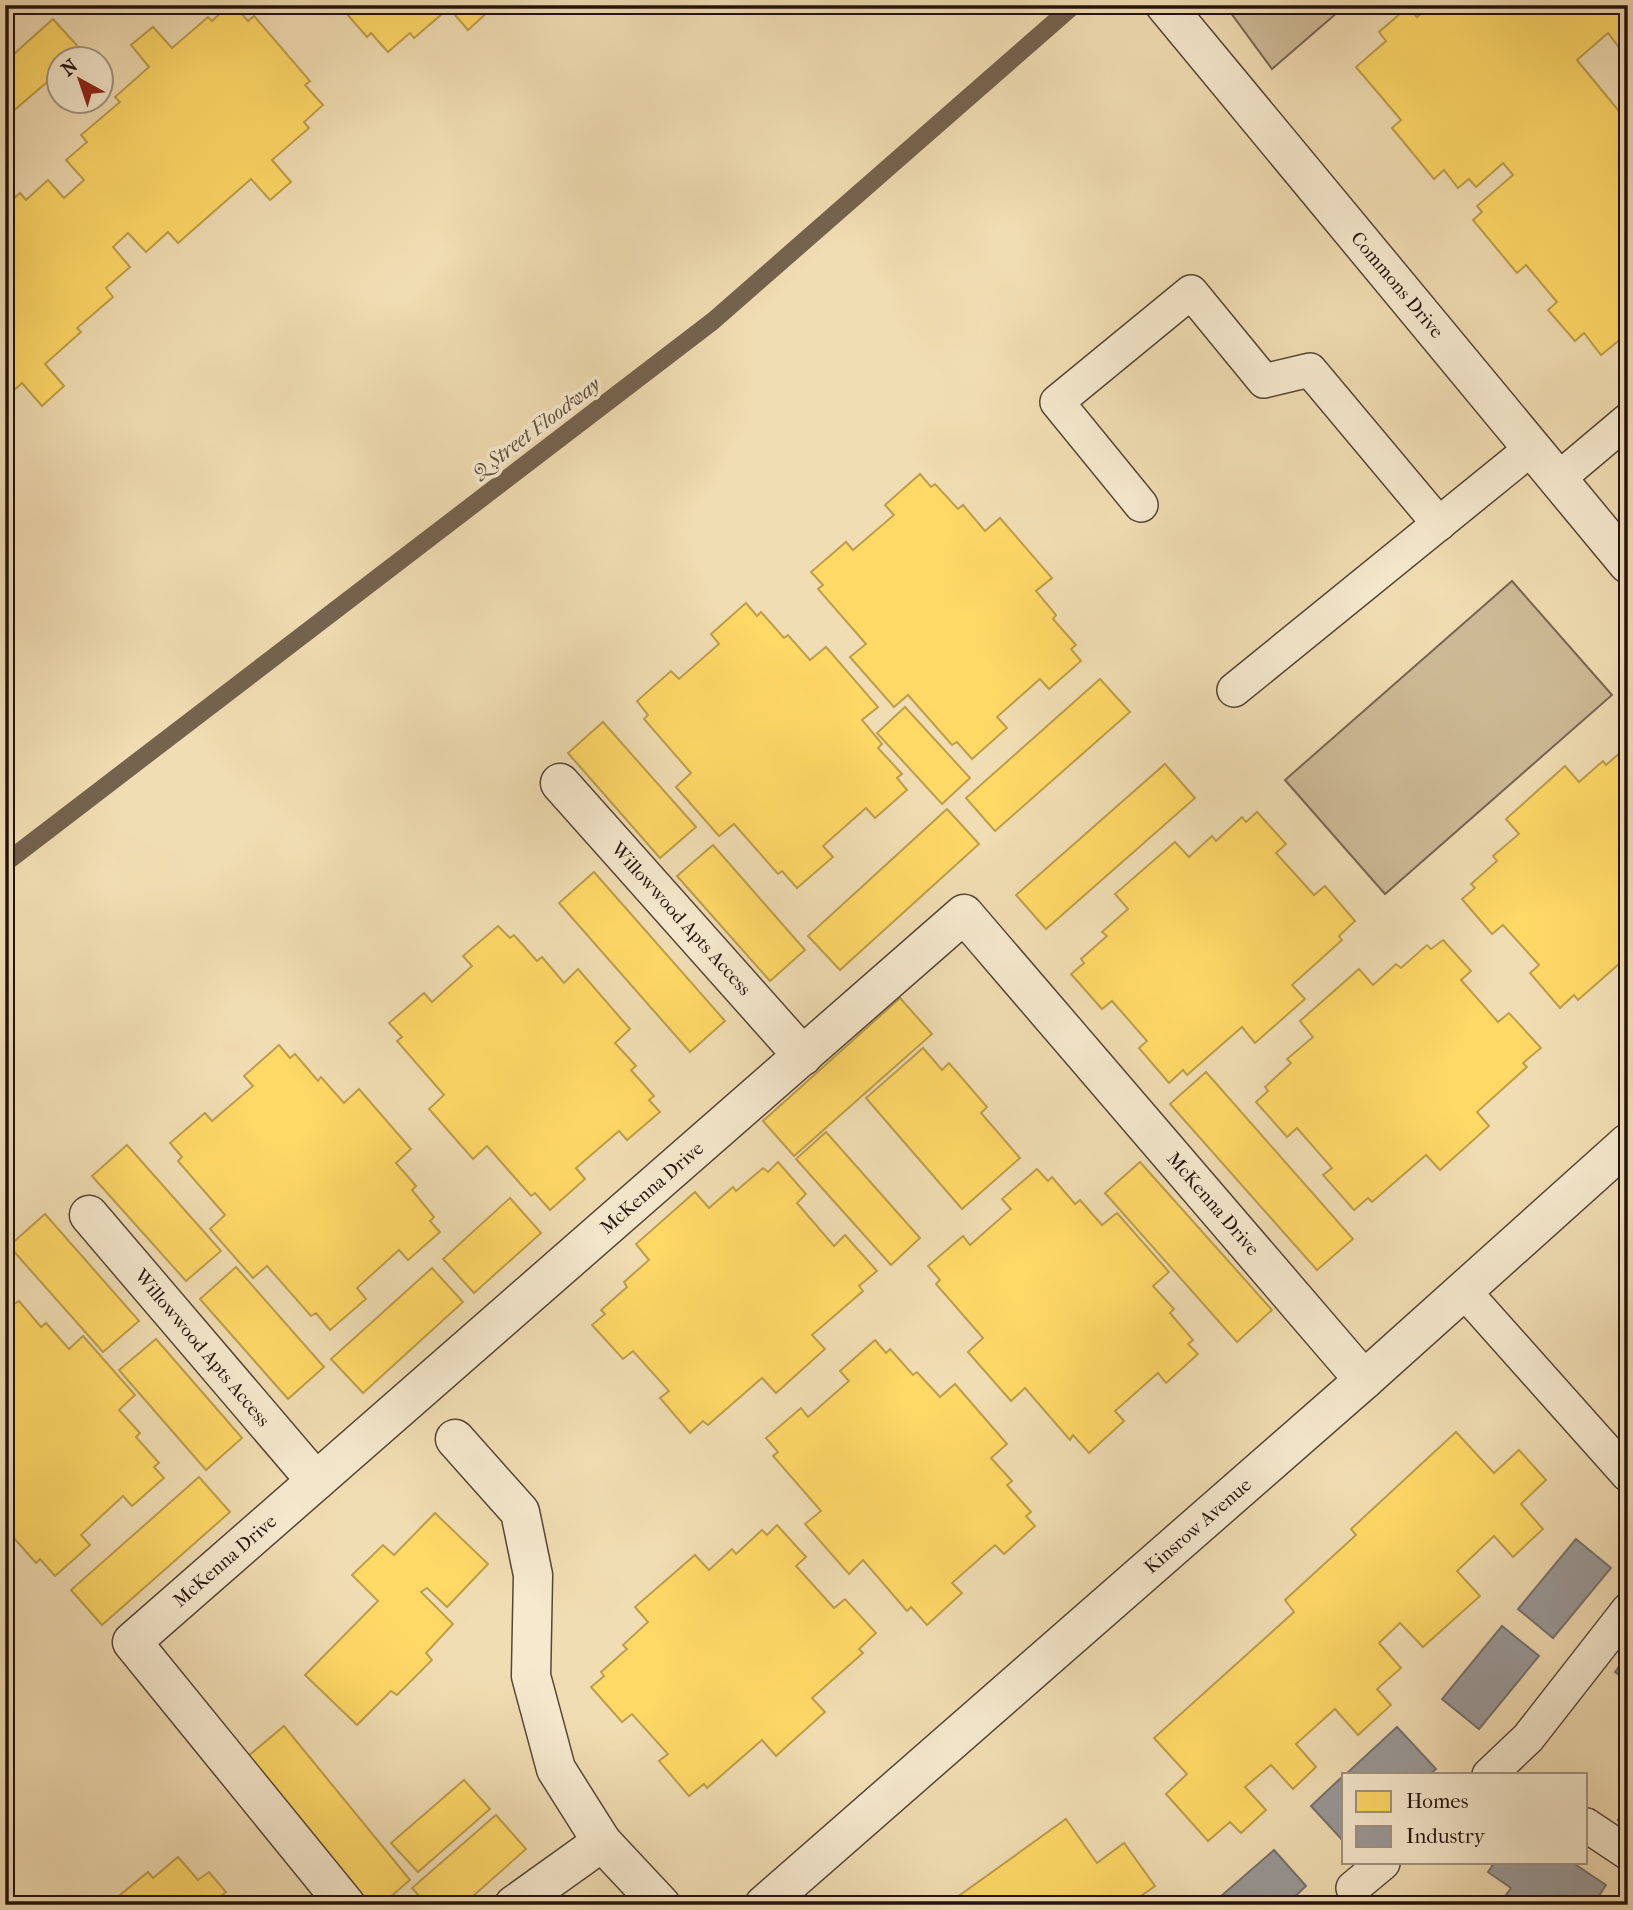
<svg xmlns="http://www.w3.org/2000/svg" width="1633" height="1910" viewBox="0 0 1633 1910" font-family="'IM FELL French Canon',serif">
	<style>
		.green { fill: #cebb97; stroke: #786752; stroke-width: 2 }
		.homes { fill: #ffd966; stroke: #bd9e4b; stroke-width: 2 }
		.industry { fill: #999; stroke: #76716f; stroke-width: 2 }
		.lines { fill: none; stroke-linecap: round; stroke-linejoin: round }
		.stream { stroke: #75634e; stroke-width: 18 }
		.lane-casing { stroke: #564636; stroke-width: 36 }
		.street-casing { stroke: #564636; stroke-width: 41 }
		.lane { stroke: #f6e9ce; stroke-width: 33 }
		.street { stroke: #f6e9ce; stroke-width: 38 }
		.labels { text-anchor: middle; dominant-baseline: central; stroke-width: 7; stroke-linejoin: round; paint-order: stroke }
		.street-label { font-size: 19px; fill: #23130c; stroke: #f6e9ce }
		.water-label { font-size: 21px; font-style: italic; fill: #604f3d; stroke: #f6e9ce }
	</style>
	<rect width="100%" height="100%" fill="#f1ddb3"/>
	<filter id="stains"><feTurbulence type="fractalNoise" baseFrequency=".00286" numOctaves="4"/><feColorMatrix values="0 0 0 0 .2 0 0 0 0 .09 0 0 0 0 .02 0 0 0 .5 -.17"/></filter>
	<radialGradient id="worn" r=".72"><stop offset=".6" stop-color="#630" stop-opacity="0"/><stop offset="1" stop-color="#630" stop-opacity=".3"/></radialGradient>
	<!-- green -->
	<g class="green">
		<polygon points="1225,5 1346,5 1272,69"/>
		<polygon points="1512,581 1612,695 1385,894 1285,780"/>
	</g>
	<!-- homes -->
	<g class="homes">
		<polygon points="229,5 234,5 248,21 254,16 310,81 305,85 323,105 304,122 309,128 272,160 291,182 270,200 251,179 178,243 168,232 146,252 128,233 113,247 130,267 106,288 113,297 77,328 81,332 45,364 64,386 42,406 22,383 5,398 5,206 20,193 26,200 48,180 64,198 84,180 66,160 87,142 81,135 120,102 115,97 149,67 131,45 153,27 172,48 208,17 212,21"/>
		<polygon points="339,5 486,5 490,10 468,30 449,8 414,38 410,33 388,52 371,33 367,37"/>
		<polygon points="1431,5 1628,5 1628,45 1621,50 1608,33 1577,60 1628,122 1628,333 1601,355 1584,333 1575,341 1548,310 1557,302 1526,265 1517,273 1473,220 1482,212 1477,206 1513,175 1503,163 1476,187 1469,179 1458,188 1444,170 1434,179 1392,128 1401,120 1356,67 1386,41 1379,32 1408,7 1417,17"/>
		<polygon points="53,19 82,51 72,60 60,60 60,71 5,118 5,62"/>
		<polygon points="920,474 931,487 935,484 958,509 963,505 985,531 1000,518 1052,578 1036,591 1056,615 1053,619 1076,645 1071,649 1081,661 1049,689 1040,679 997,717 1007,728 972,759 957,742 952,745 908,695 894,707 850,657 866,644 818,589 823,585 811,572 846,542 853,550 894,515 885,505"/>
		<polygon points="746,603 757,616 761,612 784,638 788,635 810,660 826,647 878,707 862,720 882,744 878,748 902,774 897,778 907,790 875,818 866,808 823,846 833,857 797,888 782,871 778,874 734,824 719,836 676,787 691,773 644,719 648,715 637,701 671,671 679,679 719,644 711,634"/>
		<polygon points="1100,679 1130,712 995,831 966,798"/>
		<polygon points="905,707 970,778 942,804 877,733"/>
		<polygon points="603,722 696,827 660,858 568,753"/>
		<polygon points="1628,746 1628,956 1578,1000 1574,995 1560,1008 1530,973 1539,965 1503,925 1492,934 1462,899 1475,888 1471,884 1497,861 1493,856 1519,834 1506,819 1565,766 1579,782 1603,761 1606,765"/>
		<polygon points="1165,764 1195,798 1046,929 1016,895"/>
		<polygon points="947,809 979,844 840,970 808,936"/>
		<polygon points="1257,812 1286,844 1276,853 1314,895 1325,886 1355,921 1339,936 1342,940 1292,985 1305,999 1255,1043 1242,1027 1187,1075 1183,1070 1169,1083 1139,1048 1147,1041 1112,1001 1102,1009 1071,974 1084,963 1081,959 1107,936 1102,932 1128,909 1115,894 1175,842 1189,857 1212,836 1216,841 1242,817 1246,822"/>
		<polygon points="713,845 805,950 770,981 677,876"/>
		<polygon points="594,872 725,1021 690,1052 559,903"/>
		<polygon points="498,926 510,938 514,935 537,961 542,957 564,983 578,969 630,1029 615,1043 636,1066 631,1070 654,1096 649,1100 660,1112 627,1140 619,1131 576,1168 585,1179 550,1210 535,1193 531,1196 487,1146 473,1159 429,1109 444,1095 397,1041 402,1037 389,1023 424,993 432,1002 472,966 463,956"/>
		<polygon points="1443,940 1471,971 1461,980 1498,1022 1509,1013 1541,1048 1523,1063 1527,1067 1477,1112 1489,1126 1440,1170 1426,1155 1372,1202 1368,1198 1354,1210 1323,1175 1332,1168 1297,1128 1287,1137 1256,1102 1268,1091 1265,1087 1291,1063 1287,1059 1313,1037 1300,1021 1359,969 1373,985 1396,964 1401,968 1427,945 1431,949"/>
		<polygon points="900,998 932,1034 794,1156 763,1121"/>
		<polygon points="279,1045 290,1058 295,1054 318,1081 321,1077 344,1103 359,1089 411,1149 396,1163 416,1186 412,1190 434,1217 430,1221 440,1232 408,1260 399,1250 357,1288 366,1299 330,1330 316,1313 311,1316 267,1266 253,1278 210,1229 225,1215 178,1161 182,1157 170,1143 205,1113 212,1121 253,1086 244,1076"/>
		<polygon points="923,1048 942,1070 949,1063 987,1107 981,1113 1020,1158 962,1209 866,1098"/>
		<polygon points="1206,1072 1353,1239 1317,1270 1170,1104"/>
		<polygon points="826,1132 920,1238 891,1265 796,1159"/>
		<polygon points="127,1145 221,1251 186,1281 92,1176"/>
		<polygon points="778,1162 806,1194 797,1203 834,1246 845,1235 877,1271 859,1286 863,1291 812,1335 825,1349 776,1393 762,1378 708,1425 703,1421 690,1433 660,1398 669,1391 633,1351 623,1359 592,1325 605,1314 601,1310 627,1287 624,1282 649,1260 636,1244 695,1192 709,1208 733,1187 736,1191 763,1168 768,1172"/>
		<polygon points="1140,1162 1272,1310 1237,1342 1105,1193"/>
		<polygon points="1037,1169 1048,1181 1052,1177 1075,1204 1080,1200 1102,1225 1117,1213 1169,1272 1153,1286 1174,1309 1170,1313 1193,1340 1188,1344 1198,1354 1166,1383 1158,1373 1115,1411 1124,1421 1089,1453 1073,1435 1070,1440 1025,1388 1011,1401 968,1352 983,1338 936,1284 940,1280 928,1266 963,1236 970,1245 1011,1209 1002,1199"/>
		<polygon points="510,1198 541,1233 474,1293 443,1259"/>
		<polygon points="45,1214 139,1321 103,1352 9,1246"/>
		<polygon points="236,1267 324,1367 288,1399 200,1299"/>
		<polygon points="432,1268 463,1302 363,1393 331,1359"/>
		<polygon points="5,1294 14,1304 19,1301 41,1327 46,1323 69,1349 83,1336 135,1395 119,1410 140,1433 136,1437 159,1463 154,1467 164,1478 132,1506 123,1496 81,1535 90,1545 55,1576 40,1559 36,1563 5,1528"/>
		<polygon points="156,1339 242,1438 206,1470 119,1370"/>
		<polygon points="875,1340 886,1353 890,1349 913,1375 917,1372 940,1397 955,1384 1007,1444 991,1458 1012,1481 1007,1485 1031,1512 1026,1516 1035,1526 1004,1554 995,1545 952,1583 962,1593 927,1625 911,1607 907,1611 863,1560 849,1574 805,1524 821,1511 773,1456 778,1452 766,1438 801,1408 808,1417 849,1381 840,1371"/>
		<polygon points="1456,1432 1494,1473 1519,1450 1546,1480 1521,1504 1543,1529 1513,1557 1494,1536 1457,1571 1480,1596 1423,1647 1400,1623 1379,1643 1401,1668 1377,1689 1391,1705 1358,1735 1335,1709 1296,1744 1316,1767 1293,1789 1271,1765 1245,1787 1266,1810 1241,1833 1230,1822 1208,1841 1166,1794 1187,1774 1154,1738 1294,1612 1285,1600 1356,1535 1351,1529"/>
		<polygon points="199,1477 230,1512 102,1625 71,1590"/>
		<polygon points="435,1513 488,1564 447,1607 427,1588 421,1592 453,1624 426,1653 432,1660 397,1695 391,1691 357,1725 305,1675 378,1601 352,1575 383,1545 394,1555"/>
		<polygon points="777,1525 806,1557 796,1566 834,1608 845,1599 876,1633 859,1649 863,1653 812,1698 825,1712 776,1756 762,1740 707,1788 704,1784 689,1796 659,1761 668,1754 632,1714 622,1722 591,1687 604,1676 601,1672 627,1649 623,1645 648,1622 635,1607 695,1555 709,1570 732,1549 736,1554 762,1530 767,1535"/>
		<polygon points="284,1726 410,1880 381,1905 370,1905 247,1757"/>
		<polygon points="464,1780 490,1809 418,1872 391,1843"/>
		<polygon points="496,1815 526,1849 463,1905 427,1905 412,1888"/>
		<polygon points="1066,1819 1097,1863 1124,1843 1155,1886 1128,1905 946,1905"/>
		<polygon points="178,1857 198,1880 209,1872 226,1892 213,1902 215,1905 108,1905 148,1872 153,1878"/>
	</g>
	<!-- industry -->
	<g class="industry">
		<polygon points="1576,1539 1611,1568 1553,1638 1518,1609"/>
		<polygon points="1502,1626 1539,1656 1479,1729 1442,1699"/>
		<polygon points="1628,1655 1628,1681 1615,1672"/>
		<polygon points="1397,1727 1436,1769 1429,1775 1345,1775"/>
		<polygon points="1344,1775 1344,1842 1311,1806"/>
		<polygon points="1628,1805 1628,1826 1618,1820"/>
		<polygon points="1274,1850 1306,1886 1286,1905 1224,1905 1219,1898"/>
		<polygon points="1494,1863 1573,1863 1606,1885 1593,1905 1503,1905 1500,1903 1511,1888 1488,1872"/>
	</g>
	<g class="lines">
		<!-- stream -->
		<polyline class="stream" points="5,863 713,321 1074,5"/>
		<!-- lane casing -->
		<g class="lane-casing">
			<g id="lane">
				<polyline points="1558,479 1628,420"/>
				<polyline points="1141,505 1057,402 1191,292 1264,381 1310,370 1439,524"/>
				<polyline points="1234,690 1532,448"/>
				<polyline points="1463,1290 1628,1475"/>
				<polyline points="1489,1775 1528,1738 1628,1610"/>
				<polyline points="1586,1825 1628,1853"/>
				<polyline points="1353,1888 1383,1863"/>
			</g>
		</g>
		<!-- street casing -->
		<g class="street-casing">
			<g id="street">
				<polyline points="1165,5 1628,564"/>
				<polyline points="560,783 803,1056"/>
				<polyline points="89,1215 316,1481"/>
				<polyline points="455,1439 520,1512 533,1575 531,1676 556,1769 602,1842"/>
				<polyline points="346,1905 132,1642 964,914 1364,1380"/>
				<polyline points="514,1905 602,1842 661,1905"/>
				<polyline points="764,1905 1364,1380 1628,1143"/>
			</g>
		</g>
		<!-- lane -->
		<use href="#lane" class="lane"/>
		<!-- street -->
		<use href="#street" class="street"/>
	</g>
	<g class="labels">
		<!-- street labels -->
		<g class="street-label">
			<text transform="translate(1397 285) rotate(50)">Commons Drive</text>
			<text transform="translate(681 919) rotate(48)">Willowwood Apts Access</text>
			<text transform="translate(652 1188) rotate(-41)">McKenna Drive</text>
			<text transform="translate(1213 1204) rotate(49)">McKenna Drive</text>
			<text transform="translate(202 1348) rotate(50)">Willowwood Apts Access</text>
			<text transform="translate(1198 1526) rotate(-41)">Kinsrow Avenue</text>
			<text transform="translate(225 1561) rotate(-41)">McKenna Drive</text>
		</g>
		<!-- water labels -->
		<g class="water-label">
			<text transform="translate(536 428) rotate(-37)">Q Street Floodway</text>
		</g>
	</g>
	<!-- margin -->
	<rect width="1633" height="1910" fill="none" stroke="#f1ddb3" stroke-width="28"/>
	<rect x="7" y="7" width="1619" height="1896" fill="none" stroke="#23130c" stroke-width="3.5"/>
	<rect x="14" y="14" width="1605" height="1882" fill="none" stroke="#23130c" stroke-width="2"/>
	<!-- legend -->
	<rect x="1342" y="1773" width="245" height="91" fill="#f6e9ce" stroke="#a29380" stroke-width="2"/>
	<rect x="1356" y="1791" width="35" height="21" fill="#ffd966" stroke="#a29380" stroke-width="2"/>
	<text x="1406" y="1808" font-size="21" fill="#23130c">Homes</text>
	<rect x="1356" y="1826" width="35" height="21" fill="#999999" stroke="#a29380" stroke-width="2"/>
	<text x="1406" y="1843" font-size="21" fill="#23130c">Industry</text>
	<!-- north arrow -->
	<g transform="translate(80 80) rotate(320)"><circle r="33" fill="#f6e9ce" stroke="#a29380" stroke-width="2"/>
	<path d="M0-5L12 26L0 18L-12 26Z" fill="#8f2418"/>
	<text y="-10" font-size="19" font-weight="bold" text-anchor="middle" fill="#23130c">N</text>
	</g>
	<rect width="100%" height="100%" filter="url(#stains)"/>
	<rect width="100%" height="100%" fill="url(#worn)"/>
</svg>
